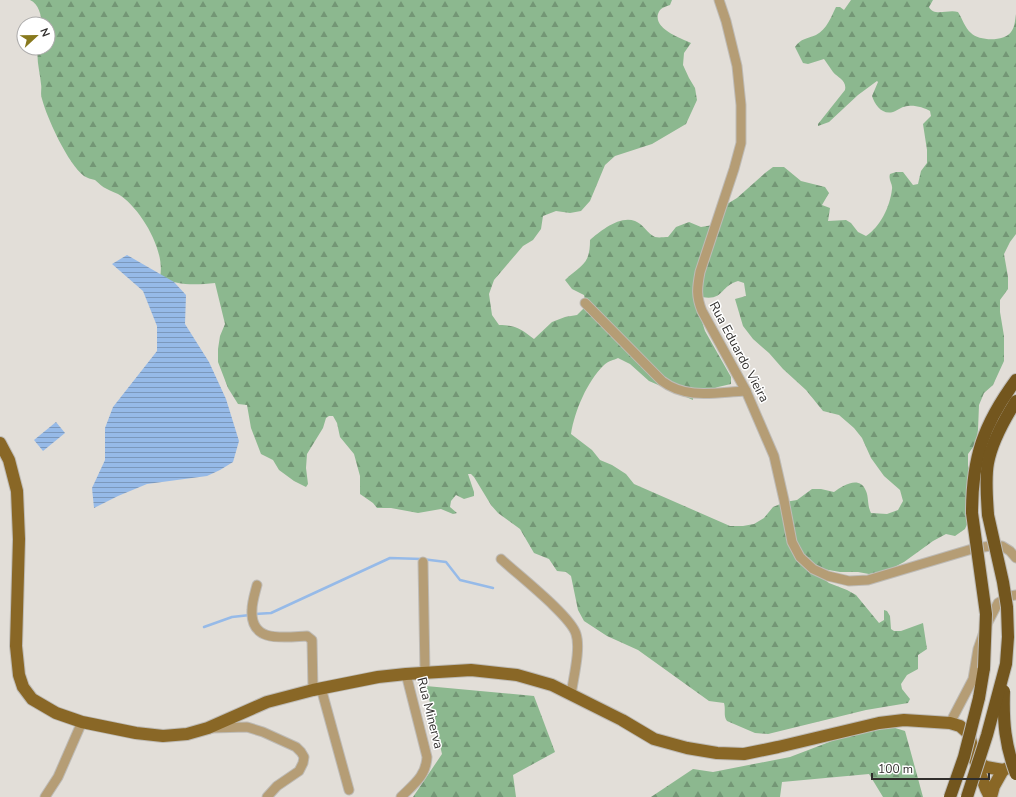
<svg xmlns="http://www.w3.org/2000/svg" width="1016" height="797" viewBox="0 0 1016 797" font-family="'Nunito Sans',sans-serif">
	<style>
		.forest { fill: url(#forest-firs); fill-rule: evenodd }
		.water { fill: url(#water-rules) }
		.lines { fill: none; stroke-linecap: round; stroke-linejoin: round }
		.stream { stroke: #96bae8; stroke-width: 2.5 }
		.street-casing { stroke: #bebbb6; stroke-width: 11 }
		.primary-casing { stroke: #bebbb6; stroke-width: 14 }
		.highway-casing { stroke: #bebbb6; stroke-width: 14 }
		.street { stroke: #b59d75; stroke-width: 9 }
		.primary { stroke: #896726; stroke-width: 12 }
		.highway { stroke: #73561e; stroke-width: 12 }
		.highway-bridge-casing { stroke: #bebbb6; stroke-width: 14; stroke-linecap: butt }
		.highway-bridge { stroke: #73561e; stroke-width: 12 }
		.labels { text-anchor: middle; dominant-baseline: central; stroke-width: 3; stroke-linejoin: round; paint-order: stroke }
		.street-label { font-size: 13px; fill: #302e2c; stroke: #fff }
	</style>
	<defs>
		<pattern id="forest-firs" width="22" height="20" patternUnits="userSpaceOnUse"><rect width="22" height="20" fill="#8cb88f"/><path d="M5 1l3.5 6h-7zM16 11l3.5 6h-7z" fill="#739675"/></pattern>
		<pattern id="water-rules" width="6" height="5" patternUnits="userSpaceOnUse"><rect width="6" height="5" fill="#96bae8"/><path d="M0 2.5h6" fill="none" stroke="#7b98bc"/></pattern>
	</defs>
	<rect width="100%" height="100%" fill="#e2ded8"/>
	<!-- forest -->
	<g class="forest">
		<path d="M30 0H672L670 5C664 7 660 8 658 14 654 29 680 38 691 43L684 53 683 65 689 78 695 88 697 100 686 124 652 144 615 156 605 165 590 201 581 211 570 213 556 211 543 216 541 229 533 240 523 246 494 280 489 294 492 315 499 325C515 325 521 329 534 339L552 322 565 317 577 315 586 306 584 295 572 289 565 280C582 264 590 265 590 240 600 231 620 215 635 221 643 224 648 234 655 237 659 238 664 237 668 237L676 227 689 222 701 227 713 225 722 216 727 204 737 198 765 173 773 167H784L801 181 825 187 829 193 822 205 830 208 828 221 846 220 851 223 858 232 866 236C880 227 890 207 892 189 893 184 888 180 890 174L896 172H903L913 185 918 184 921 171 927 163V150L923 124 931 116 930 111C925 108 915 105 908 106 903 106 898 110 893 112 882 115 875 105 872 96L878 82 877 81 858 95 829 122 818 126V124L845 90C847 80 838 78 833 72 830 68 827 63 824 59L808 64 803 63 795 47C801 38 807 39 816 35 827 29 831 17 836 7H840L844 10 851 0H933L929 7C934 17 948 9 958 12 962 18 965 28 971 33 979 41 1004 42 1011 32 1015 27 1015 20 1016 14V234L1010 242 1004 254 1008 277V289L1000 300V312L1004 336V361L993 385 984 393 979 405 978 430 976 443 968 454V466L978 492 975 506 965 529 955 536 946 534 933 541 904 562 887 571 869 574 858 572H840L823 569 821 577 829 583 847 590 856 595 879 623 884 620V610L887 611 890 616 891 629 894 631H901L923 623 927 649 918 655V669L907 675 901 684 902 689 910 699 908 703 866 710 768 734 755 733 727 721C723 716 726 710 724 703L709 701 638 650 607 636 584 621 578 610 571 576 566 572 557 571 549 559 534 553 520 529 498 513 491 505 474 477 471 474H468L474 492V496L464 499 456 495 451 501 450 507 457 513 453 514 441 509 418 513 391 508H377L373 503 360 494V476L354 454 340 437 337 423 333 416H329L326 418 323 428 307 454 306 468 308 484 306 487 294 481 279 470 273 460 261 454 251 428 247 405 238 404 228 388 218 362V349L220 336 225 324 215 283C196 285 178 286 160 277 166 251 140 207 118 194 114 192 110 191 107 189 102 187 99 183 95 180 91 179 87 178 84 176 68 164 47 118 42 99 40 94 42 89 41 84 40 72 36 60 38 48H48V24H42C41 15 39 4 30 0ZM738 281 744 283 746 296 735 299 743 326 753 339 769 353 783 369 806 390 823 411 839 415 854 428 862 438 871 458 884 476 900 490 903 501 898 510 887 514 871 513C867 505 869 498 866 491 860 475 843 485 834 492L821 489H812L797 500 785 502 773 507 764 518 754 524 743 526H730L634 484 626 474 612 465 600 460 592 450 571 434C575 410 587 382 604 365 608 361 614 360 618 358L630 364 649 381 693 400V396L718 387 731 384V377L705 331 699 312 702 297C724 301 720 286 738 281Z"/>
		<polygon points="426,686 534,696 555,752 513,775 516,797 413,797 442,754"/>
		<polygon points="879,723 905,731 923,797 883,797 869,774 782,782 780,797 651,797 693,769 713,772 790,757"/>
	</g>
	<!-- water -->
	<g class="water">
		<polygon points="127,255 174,282 186,295 185,324 209,362 226,399 239,441 233,462 220,470 207,476 147,484 118,496 94,508 92,488 105,460 105,428 113,407 157,351 157,326 143,291 112,264"/>
		<polygon points="56,422 65,433 43,451 34,440"/>
	</g>
	<g class="lines">
		<!-- stream -->
		<g class="stream">
			<polyline points="255,614 271,613 390,558 422,559 446,562 460,580 493,588"/>
			<polyline points="204,627 232,617 250,615"/>
		</g>
		<!-- street casing -->
		<g class="street-casing">
			<g id="street">
				<path d="M719 0 726 21 737 66 741 105V143L734 169 700 272C697 288 696 296 702 311L746 391 774 456 784 500 792 542 800 557 813 569 828 576 849 581 868 580 972 549 990 546H1002L1010 551 1016 558"/>
				<path d="M585 303 662 381C687 400 717 392 746 391"/>
				<path d="M501 559C517 574 571 616 576 634 581 649 573 679 571 695"/>
				<polyline points="423,562 425,672"/>
				<path d="M257 585C255 593 252 602 252 610 250 644 285 637 307 636L312 640 313 690"/>
				<polyline points="321,688 349,790"/>
				<polyline points="950,723 973,679 978,649 986,626 998,603 1010,596 1016,595"/>
				<polyline points="212,728 247,727 263,732 296,747 301,752 304,757 303,763 299,771 277,786 267,797"/>
				<polyline points="45,797 58,777 82,722"/>
				<path d="M401 797C414 784 426 776 427 757L406 674"/>
			</g>
		</g>
		<!-- primary casing -->
		<g class="primary-casing">
			<g id="primary">
				<polyline points="0,443 9,460 17,491 19,539 16,646 19,675 23,687 32,699 56,713 82,722 136,733 163,736 187,734 208,728 267,702 313,690 378,677 406,674 471,670 517,675 552,685 622,720 654,739 687,748 717,753 744,754 778,747 879,723 904,720 950,723 960,726 969,734 975,760 986,789 990,797"/>
				<polyline points="975,760 986,767 1003,770 1016,765"/>
				<polyline points="991,797 994,786 1003,770"/>
			</g>
		</g>
		<!-- highway casing -->
		<g class="highway-casing">
			<g id="highway">
				<path d="M972 513C972 458 983 425 1016 380"/>
				<path d="M988 515C987 498 985 479 988 463 992 441 1004 420 1016 401"/>
				<polyline points="979,698 984,668"/>
			</g>
		</g>
		<!-- street -->
		<use href="#street" class="street"/>
		<!-- primary -->
		<use href="#primary" class="primary"/>
		<!-- highway -->
		<use href="#highway" class="highway"/>
		<!-- highway-bridge casing -->
		<g class="highway-bridge-casing">
			<g id="highway-bridge">
				<polyline points="972,513 986,614 984,668"/>
				<path d="M1004 691C1003 722 1005 745 1016 774"/>
				<polyline points="950,797 964,757 979,698"/>
				<polyline points="967,797 987,735 1006,664 1008,637 1007,607 1003,582 988,515"/>
			</g>
		</g>
		<!-- highway-bridge -->
		<use href="#highway-bridge" class="highway-bridge"/>
	</g>
	<g class="labels">
		<!-- street labels -->
		<g class="street-label">
			<text transform="translate(739 352) rotate(62)">Rua Eduardo Vieira</text>
			<text transform="translate(430 713) rotate(76)">Rua Minerva</text>
		</g>
	</g>
	<!-- north arrow -->
	<g transform="translate(36 36) rotate(68)"><circle r="19" fill="#ffffff" stroke="#acabab"/>
	<path d="M0-3L7 15L0 10L-7 15Z" fill="#88791d"/>
	<text y="-6" font-size="11" font-weight="bold" text-anchor="middle" fill="#302e2c">N</text>
	</g>
	<!-- scale -->
	<path d="M872 773v6h117v-6" fill="none" stroke="#302e2c" stroke-width="2"/>
	<text x="878" y="773" font-size="12" fill="#302e2c" stroke="#ffffff" stroke-width="3" paint-order="stroke">100 m</text>
</svg>
